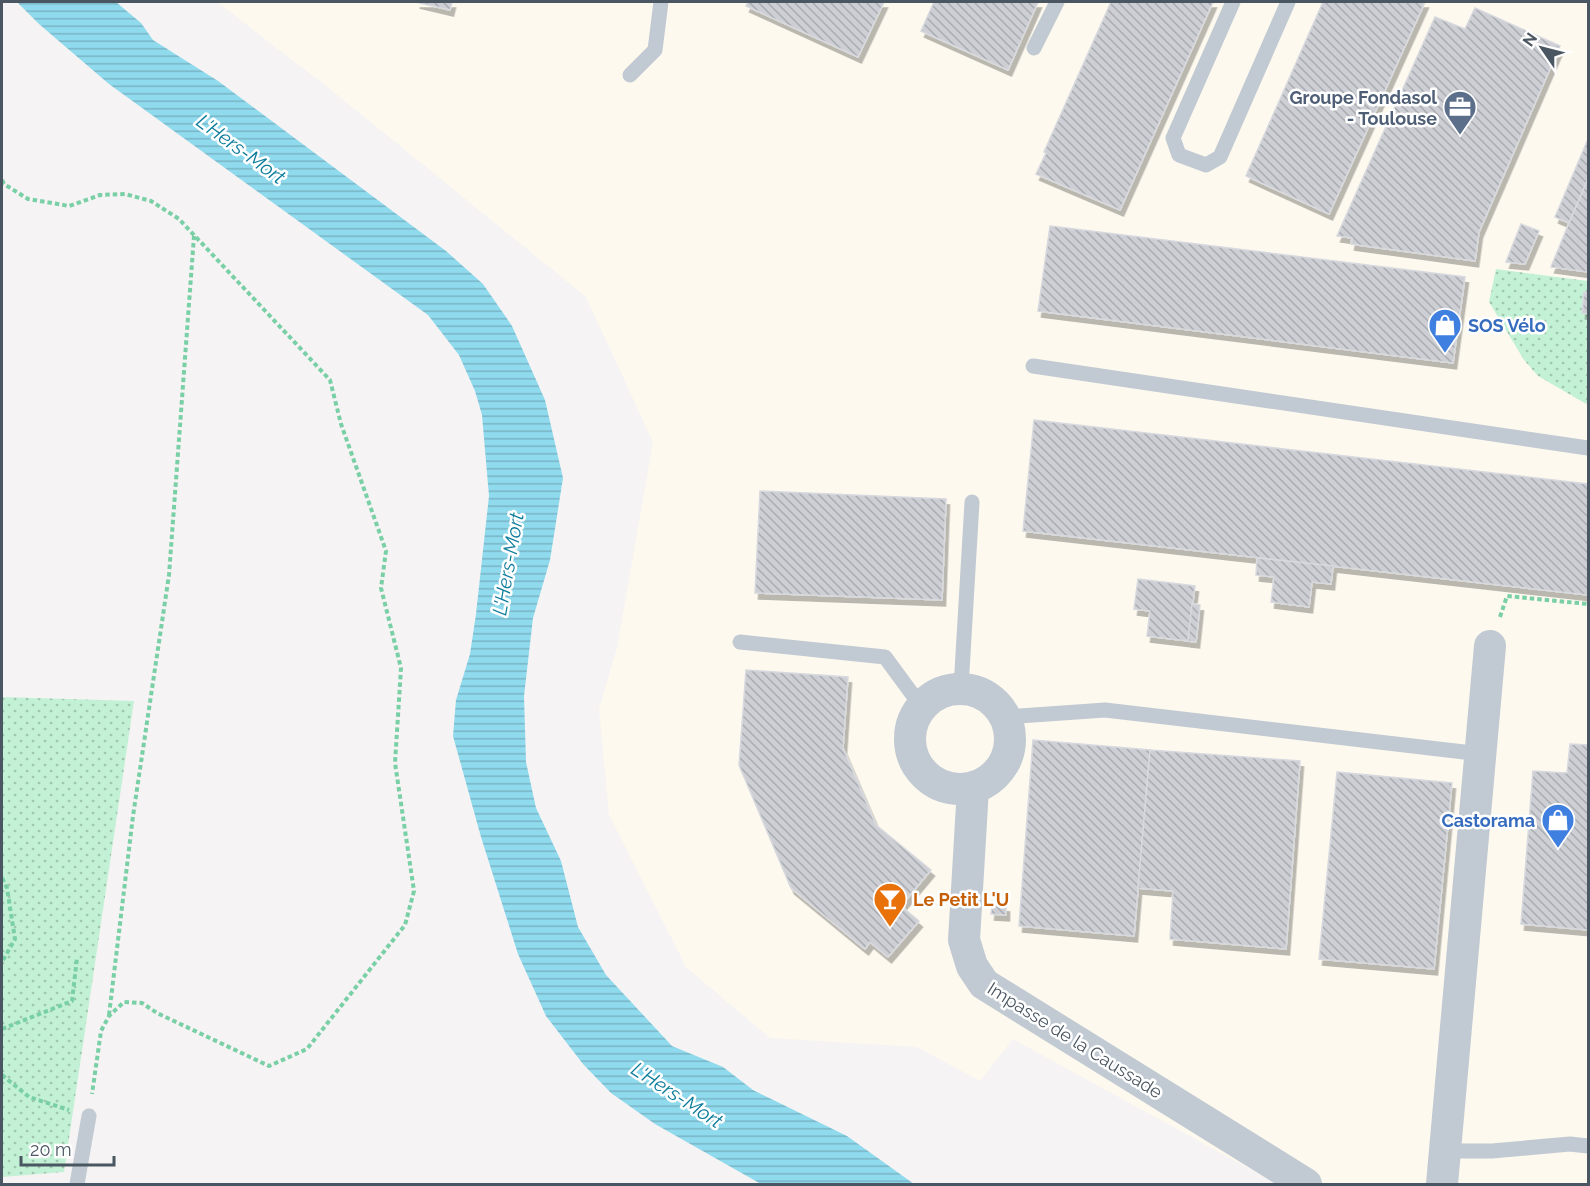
<svg xmlns="http://www.w3.org/2000/svg" width="1590" height="1186" viewBox="0 0 1590 1186" font-family="Raleway,sans-serif">
	<style>
		.commercial { fill: #fdf9ef }
		.green { fill: url(#green-dots) }
		.water { fill: url(#water-rules) }
		.building { fill: url(#building-back-hatch); stroke: #d7d9de; stroke-width: 1.5; filter: url(#shadow) }
		.lines { fill: none; stroke-linecap: round; stroke-linejoin: round }
		.path { stroke: #7ad0a6; stroke-width: 4; stroke-dasharray: 4.5 3; stroke-linecap: butt }
		.lane { stroke: #c1cad2; stroke-width: 15 }
		.street { stroke: #c1cad2; stroke-width: 32 }
		.labels { text-anchor: middle; dominant-baseline: central; stroke-width: 5; stroke-linejoin: round; paint-order: stroke }
		.service-label { font-size: 18px; font-weight: bold; fill: #4e5e75; stroke: #fff; text-anchor: end }
		.shop-label { font-size: 18px; font-weight: bold; fill: #366cbe; stroke: #fff; text-anchor: start }
		.food-label { font-size: 18px; font-weight: bold; fill: #c56008; stroke: #fff; text-anchor: start }
		.street-label { font-size: 18px; fill: #4a5661; stroke: #fff }
		.water-label { font-size: 20px; font-style: italic; fill: #0c7c9b; stroke: #fff }
	</style>
	<defs>
		<pattern id="green-dots" width="8" height="8" patternUnits="userSpaceOnUse" patternTransform="scale(1.5)"><rect width="8" height="8" fill="#c3f1d5"/><path d="M2 2h.1M6 6h.1" fill="none" stroke="#a0c6b0" stroke-width="1.8" stroke-linecap="round"/></pattern>
		<pattern id="water-rules" width="6" height="5" patternUnits="userSpaceOnUse" patternTransform="scale(1.5)"><rect width="6" height="5" fill="#90daee"/><path d="M0 2.5h6" fill="none" stroke="#78b4c4"/></pattern>
		<pattern id="building-back-hatch" width="6" height="6" patternUnits="userSpaceOnUse" patternTransform="scale(1.5)"><rect width="6" height="6" fill="#cdcfd5"/><path d="M-1 5l2 2M0 0l6 6M5-1l2 2" fill="none" stroke="#a8abb0"/></pattern>
		<filter id="shadow"><feDropShadow dx="3.5" dy="6" stdDeviation="0" flood-color="#0004"/></filter>
	</defs>
	<rect width="100%" height="100%" fill="#f5f3f3"/>
	<!-- commercial -->
	<polygon class="commercial" points="217,2 1588,2 1588,1184 1277,1184 1013,1039 980,1081 917,1047 770,1038 686,967 609,815 599,709 617,648 653,442 586,297 330,89"/>
	<!-- green -->
	<g class="green">
		<polygon points="1496,269 1588,281 1588,405 1538,376 1524,360 1489,302"/>
		<polygon points="2,697 134,701 64,1172 2,1177"/>
	</g>
	<!-- water -->
	<polygon class="water" points="17,2 116,2 141,23 153,40 218,81 446,251 483,284 512,326 545,400 563,478 550,560 533,618 524,696 526,762 536,808 561,861 578,927 606,975 672,1046 723,1067 753,1090 847,1136 914,1184 761,1184 655,1124 611,1093 583,1064 546,1016 518,954 481,837 453,736 456,700 470,654 476,614 489,496 482,415 475,391 459,355 428,315 109,84 39,24"/>
	<!-- building -->
	<g class="building">
		<polygon points="416,2 452,2 450,10"/>
		<polygon points="748,2 884,2 858,57 746,6"/>
		<polygon points="934,2 1038,2 1008,70 921,31"/>
		<polygon points="1111,2 1213,2 1120,210 1036,174 1046,153 1044,152"/>
		<polygon points="1323,2 1425,2 1329,214 1246,176"/>
		<polygon points="1475,8 1560,46 1479,232 1475,261 1351,244 1352,238 1337,236 1435,17 1465,29"/>
		<polygon points="1588,139 1588,179 1569,223 1555,217"/>
		<polygon points="1588,179 1588,272 1551,267 1569,223"/>
		<polygon points="1521,224 1539,231 1525,264 1506,262"/>
		<polygon points="1050,226 1465,277 1453,363 1038,311"/>
		<polygon points="1584,292 1588,293 1588,314 1582,313"/>
		<polygon points="1034,420 1588,484 1588,595 1023,531"/>
		<polygon points="760,491 946,499 942,600 755,593"/>
		<polygon points="1257,558 1333,566 1331,584 1312,582 1309,607 1271,602 1274,577 1256,575"/>
		<polygon points="1138,579 1195,586 1188,641 1147,636 1150,611 1134,609"/>
		<polygon points="1192,604 1200,605 1196,642 1188,641"/>
		<polygon points="746,670 848,677 843,748 876,825 931,870 901,906 919,921 888,957 870,942 865,949 791,888 739,765"/>
		<polygon points="1033,740 1150,750 1134,936 1019,926"/>
		<polygon points="1570,744 1588,745 1588,930 1521,924 1533,771 1567,773"/>
		<polygon points="1150,750 1300,761 1286,949 1170,939 1173,891 1138,888"/>
		<polygon points="1337,772 1452,783 1434,969 1319,959"/>
		<polygon points="992,905 1006,906 1006,915 991,914"/>
	</g>
	<g class="lines">
		<!-- path -->
		<g class="path">
			<polyline points="2,180 4,184 28,199 69,206 100,195 125,194 151,201 179,219 330,380 341,424 386,551 381,588 401,668 395,763 414,891 405,925 307,1049 269,1066 157,1013 142,1003 124,1002 109,1016 101,1031 92,1094"/>
			<polyline points="1500,617 1507,596 1588,604"/>
			<polyline points="2,878 7,888 15,939 2,962"/>
			<polyline points="109,1015 133,816 169,575 194,236"/>
			<polyline points="2,1029 72,1001 77,958"/>
			<polyline points="2,1075 29,1097 69,1110"/>
		</g>
		<!-- lane -->
		<g class="lane">
			<polyline points="1233,2 1173,138 1179,155 1206,165 1220,157 1288,2"/>
			<polyline points="1034,48 1057,2"/>
			<polyline points="630,75 655,50 661,2"/>
			<polyline points="1033,366 1588,448"/>
			<polyline points="740,642 885,657 921,706"/>
			<polyline points="961,688 972,502"/>
			<polyline points="1006,717 1105,710 1481,754"/>
			<polyline points="1446,1151 1492,1151 1570,1144 1588,1146"/>
			<polyline points="77,1184 89,1116"/>
		</g>
		<!-- street -->
		<g class="street">
			<circle cx="960" cy="739" r="50"/>
			<polyline points="973,788 964,940 972,966 984,984 1306,1184"/>
			<polyline points="1442,1184 1490,646"/>
		</g>
	</g>
	<!-- icons -->
	<defs>
		<g id="office-pin" transform="scale(1.725)"><path d="M0 17L-7.5 6A9.5 9.5 0 1 1 7.5 6Z" fill="#5c6f8a" stroke="#fff"/><path d="M-6-3h4V-5.5h4V-3h4V5H-6ZM-1-4.5V-3h2v-1.5ZM-6 0V1H6V0Z" fill="#fff"/></g>
		<g id="shop-pin" transform="scale(1.725)"><path d="M0 17L-7.5 6A9.5 9.5 0 1 1 7.5 6Z" fill="#3f7fe0" stroke="#fff"/><path d="M-5-2.5h2.3a2.7 3.5 0 0 1 5.4 0H5L5.5 6h-11ZM-1.5-2.5h3a1.5 2.3 0 0 0-3 0Z" fill="#fff"/></g>
		<g id="bar-pin" transform="scale(1.725)"><path d="M0 17L-7.5 6A9.5 9.5 0 1 1 7.5 6Z" fill="#e8710a" stroke="#fff"/><path d="M-6-5H6L.8 .8V4.5H3.5V6h-7V4.5H-.8V.8Z" fill="#fff"/></g>
	</defs>
	<g fill-rule="evenodd">
		<use href="#office-pin" x="1460" y="107"/>
		<use href="#shop-pin" x="1445" y="325"/>
		<use href="#shop-pin" x="1558" y="820"/>
		<use href="#bar-pin" x="890" y="899"/>
	</g>
	<g class="labels">
		<!-- service labels -->
		<g class="service-label">
			<text x="1437" y="97">Groupe Fondasol<tspan x="1437" dy="21">- Toulouse</tspan></text>
		</g>
		<!-- shop labels -->
		<g class="shop-label">
			<text x="1468" y="325">SOS Vélo</text>
			<text x="1535" y="820" text-anchor="end">Castorama</text>
		</g>
		<!-- food labels -->
		<g class="food-label">
			<text x="913" y="899">Le Petit L'U</text>
		</g>
		<!-- street labels -->
		<g class="street-label">
			<text transform="translate(1075 1040) rotate(32)">Impasse de la Caussade</text>
		</g>
		<!-- water labels -->
		<g class="water-label">
			<text transform="translate(241 149) rotate(36)">L'Hers-Mort</text>
			<text transform="translate(508 564) rotate(-80)">L'Hers-Mort</text>
			<text transform="translate(677 1095) rotate(33)">L'Hers-Mort</text>
		</g>
	</g>
	<!-- border -->
	<rect width="1590" height="1186" fill="none" stroke="#4a5661" stroke-width="6"/>
	<!-- north arrow -->
	<g transform="translate(1542 48) rotate(305)" stroke="#ffffff" stroke-width="4.5" paint-order="stroke">
	<path d="M0-4.5L10 22L0 15L-10 22Z" fill="#4a5661"/>
	<text y="-9" font-size="16" font-weight="bold" text-anchor="middle" fill="#4a5661">N</text>
	</g>
	<!-- scale -->
	<path d="M21 1156v9h93v-9" fill="none" stroke="#4a5661" stroke-width="3"/>
	<text x="30" y="1156" font-size="18" fill="#4a5661" stroke="#ffffff" stroke-width="4.5" paint-order="stroke">20 m</text>
</svg>
